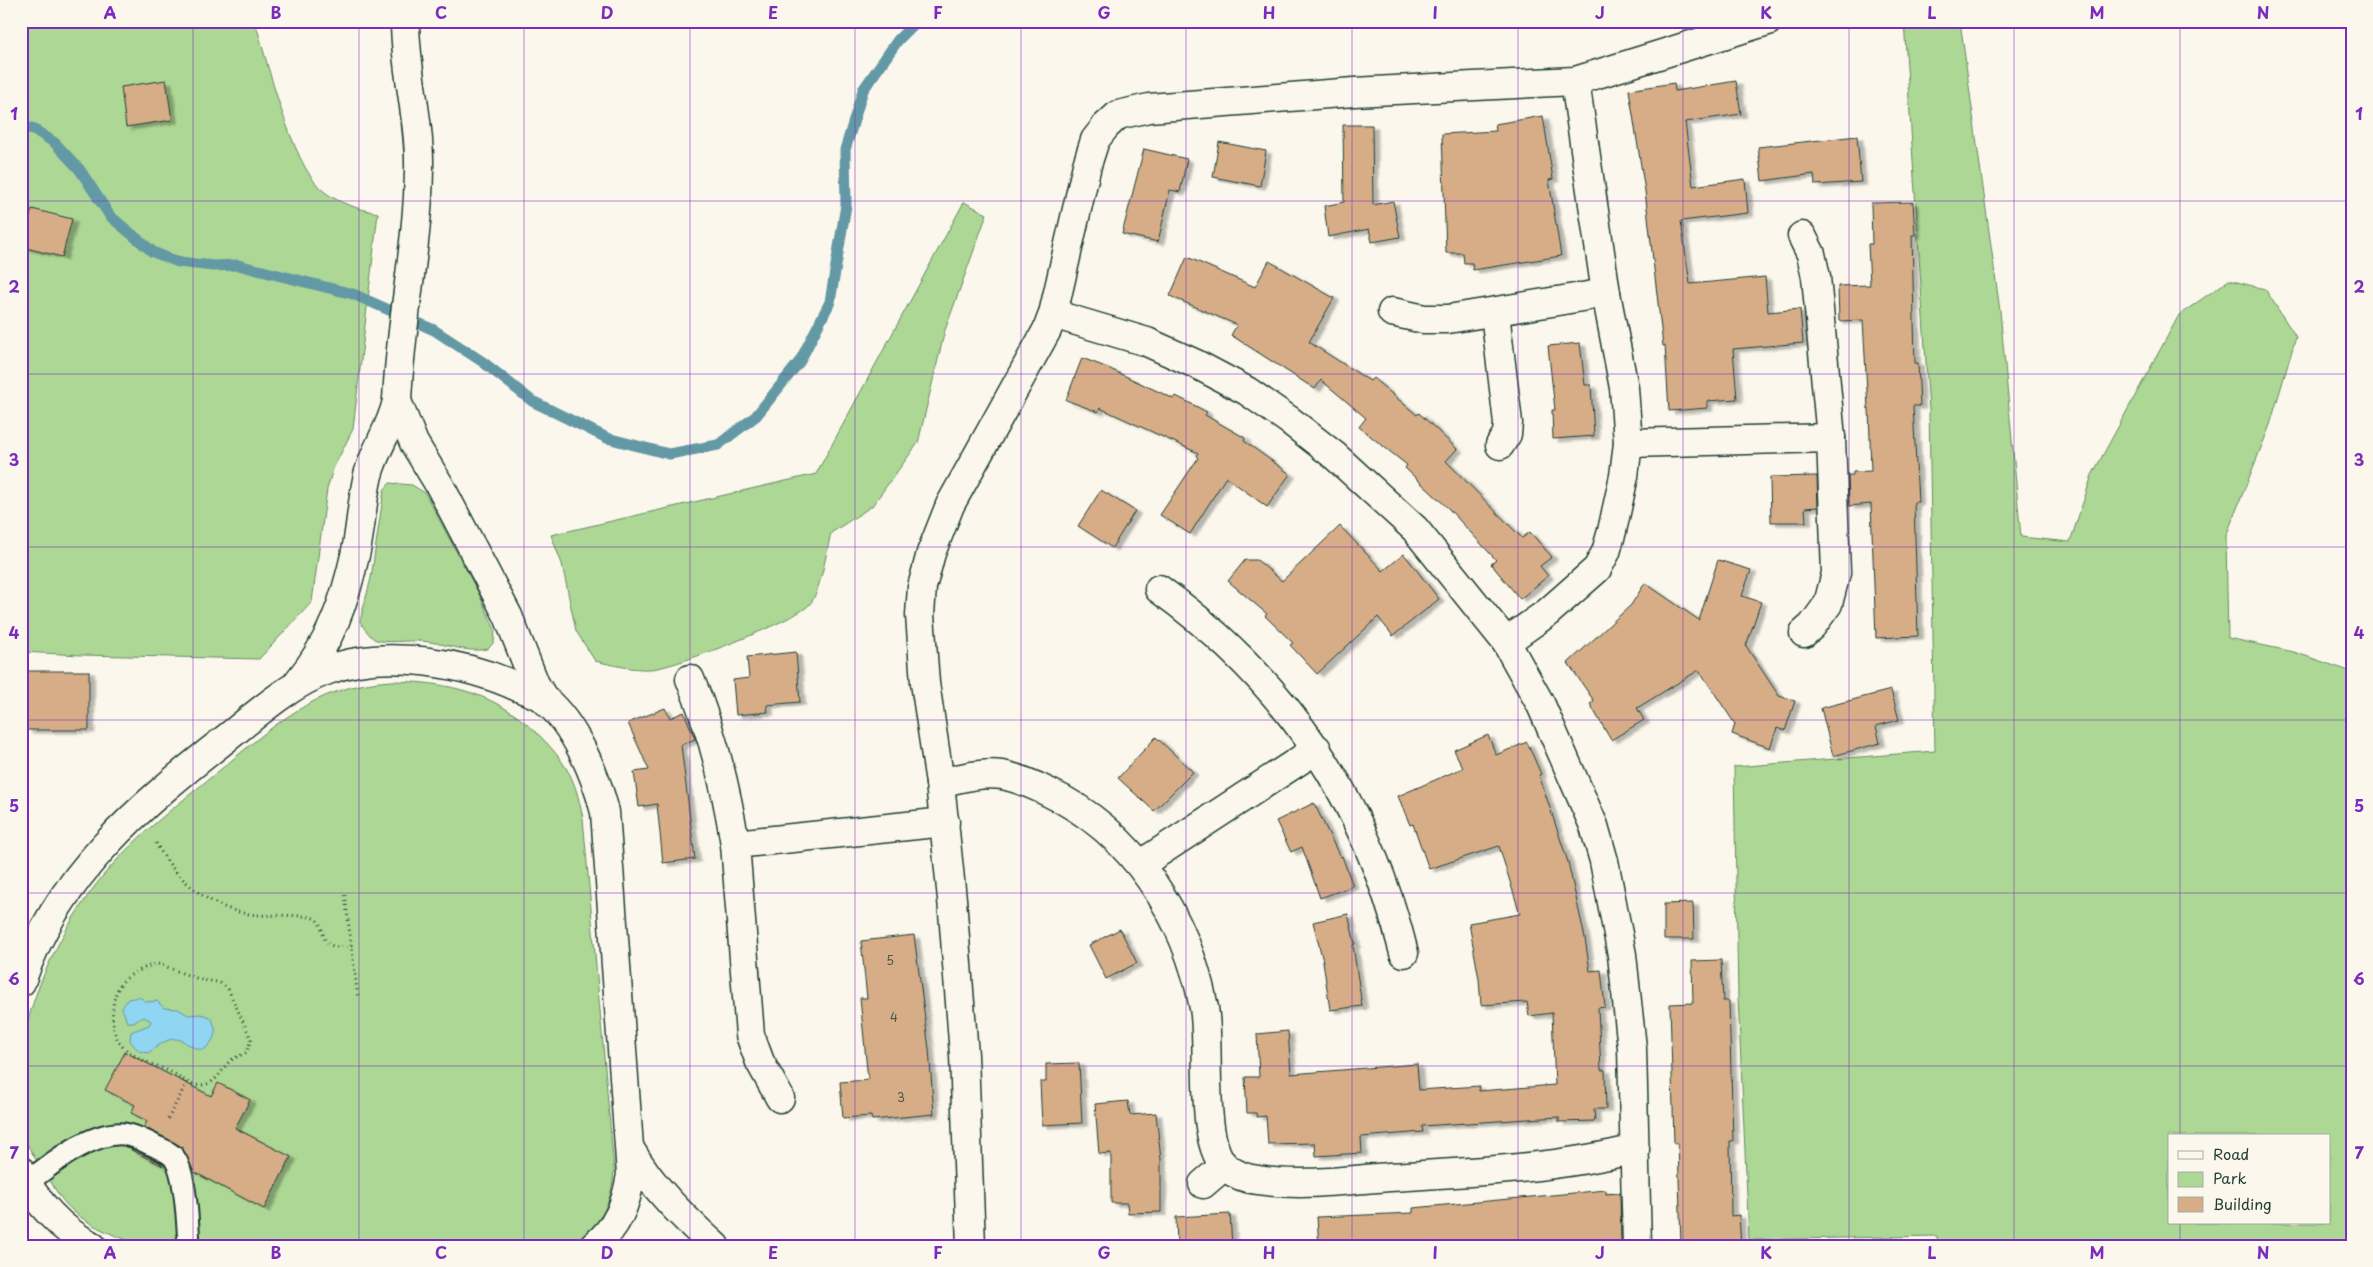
<svg xmlns="http://www.w3.org/2000/svg" width="2373" height="1267" viewBox="0 0 2373 1267" font-family="'Playpen Sans',sans-serif">
	<style>
		.green { fill: #add794; stroke: #668a64; fill-rule: evenodd }
		.water { fill: #90d5f1; stroke: #6398a5 }
		.lines { fill: none; stroke-linecap: round; stroke-linejoin: round }
		.stream { stroke: #6398a5; stroke-width: 11 }
		.building { fill: #d7ad88; stroke: #1f3d34; filter: url(#shadow) }
		.service-casing { stroke: #1f3d34; stroke-width: 25 }
		.minor-casing { stroke: #1f3d34; stroke-width: 31 }
		.path { stroke: #1f3d34; stroke-width: 3; stroke-dasharray: 1 4; stroke-linecap: butt }
		.service { stroke: #fbf7ec; stroke-width: 21 }
		.minor { stroke: #fbf7ec; stroke-width: 28 }
		.grid { fill: none; stroke: #7b2cbf; stroke-width: 1; stroke-opacity: 0.55 }
		.labels { text-anchor: middle; dominant-baseline: central; stroke-width: 4.5; stroke-linejoin: round; paint-order: stroke }
		.number-label { font-size: 12px; fill: #4d5949 }
		.neatline { fill: none; stroke: #7b2cbf; stroke-width: 2 }
		.grid-label { font-size: 16px; text-anchor: middle; font-weight: bold; fill: #7b2cbf }
	</style>
	<defs>
		<filter id="shadow"><feDropShadow dx="5.5" dy="3" stdDeviation="1" flood-color="#0004"/></filter>
	</defs>
	<rect width="100%" height="100%" fill="#fbf7ec"/>
	<filter id="ink" filterUnits="userSpaceOnUse"><feTurbulence type="fractalNoise" baseFrequency=".02" numOctaves="2"/><feDisplacementMap in="SourceGraphic" scale="10" xChannelSelector="R" yChannelSelector="G"/><feConvolveMatrix kernelMatrix="1 2 1 2 8 2 1 2 1" color-interpolation-filters="sRGB"/></filter>
	<g filter="url(#ink)">
		<!-- green -->
		<g class="green">
			<path d="M21 21H255C267 62 292 163 321 189 337 203 358 209 378 213L353 429 333 469 327 489 312 602 259 659 81 655 21 652Z"/>
			<path d="M1904 21H1960L2000 311 2021 537 2070 542 2092 475 2179 315 2229 280 2265 289 2296 337 2270 425 2226 536 2228 638 2294 652 2352 672V1246H1938L1937 1236 1749 1240 1738 997 1734 767 1935 751 1929 410ZM2169 1136H2329V1223H2169Z"/>
			<path d="M964 202 987 214 945 330 918 443 872 506 831 533C827 549 820 594 809 605 794 621 674 668 651 669 632 670 613 665 595 661L576 631 562 564 551 535 816 474Z"/>
			<path d="M390 483 412 485 425 493 478 592 495 630 494 642 488 649C465 654 444 642 420 641 410 640 382 644 374 639 369 635 363 627 360 621L371 578 384 490Z"/>
			<path d="M391 681C449 682 497 693 540 736 549 745 559 756 566 768 576 783 579 801 583 818L614 1170C612 1203 599 1232 568 1246H147C120 1239 84 1225 65 1203 58 1195 53 1185 47 1176 38 1162 26 1147 22 1130 19 1119 21 1105 21 1094 21 1083 21 1072 21 1061 25 996 71 909 115 862 145 829 181 802 215 774 273 727 312 686 391 681Z"/>
		</g>
		<!-- water -->
		<path class="water" d="M139 997 147 1002 157 1001 164 1008 178 1009 188 1015 200 1014 210 1017C215 1024 217 1031 213 1039 201 1062 189 1040 176 1039 166 1038 156 1048 148 1053L139 1051 130 1041 131 1032 149 1025 151 1021 144 1017 134 1022H127L122 1008 128 999Z"/>
		<g class="lines">
			<!-- stream -->
			<polyline class="stream" points="21,129 32,128 55,143 80,170 110,216 153,252 178,262 213,266 238,265 353,294 434,330 483,362 532,401 607,438 669,454 718,445 756,416 800,361 830,302 846,205 845,150 863,90 898,40 917,21"/>
		</g>
		<!-- building -->
		<g class="building">
			<polygon points="166,80 172,120 126,127 121,87"/>
			<polygon points="1736,81 1741,114 1685,122 1693,186 1745,179 1748,213 1681,221 1690,284 1765,277 1768,312 1800,309 1803,343 1733,349 1737,399 1707,401 1707,408 1669,411 1665,345 1663,346 1645,191 1629,90 1674,83 1675,91"/>
			<polygon points="1543,116 1553,179 1549,180 1561,256 1473,270 1472,263 1464,263 1463,253 1446,253 1442,134 1496,131 1495,124"/>
			<polygon points="1343,125 1372,125 1373,205 1393,201 1400,237 1372,242 1369,229 1328,237 1324,206 1344,202"/>
			<polygon points="1857,136 1861,182 1815,185 1814,174 1762,181 1758,147"/>
			<polygon points="1219,142 1266,151 1260,186 1213,177"/>
			<polygon points="1144,149 1187,159 1180,192 1170,190 1158,242 1122,234"/>
			<polygon points="1913,202 1915,235 1912,235 1915,363 1918,363 1920,406 1913,406 1918,502 1914,502 1918,636 1876,638 1871,504 1849,506 1848,475 1853,475 1853,472 1871,471 1869,408 1868,409 1863,320 1839,321 1838,286 1870,285 1868,244 1872,244 1871,203"/>
			<polygon points="32,209 72,219 62,257 22,247"/>
			<polygon points="1187,257 1255,287 1269,261 1334,298 1309,342 1370,381 1373,378 1417,415 1419,413 1457,449 1446,461 1522,538 1530,532 1552,557 1540,566 1548,576 1520,599 1491,564 1496,560 1449,509 1405,468 1407,465 1359,427 1366,418 1321,380 1315,389 1231,335 1237,325 1170,296"/>
			<polygon points="1580,343 1585,385 1591,385 1594,436 1553,439 1552,410 1555,410 1548,346"/>
			<polygon points="1082,358 1108,368 1174,399 1176,396 1207,412 1205,415 1245,438 1244,441 1290,474 1267,507 1226,477 1190,534 1160,515 1198,458 1196,456 1198,453 1100,408 1098,412 1066,400"/>
			<polygon points="1817,476 1818,507 1805,508 1806,522 1771,522 1770,477"/>
			<polygon points="1101,490 1135,511 1112,548 1078,526"/>
			<polygon points="1340,526 1383,571 1404,554 1439,599 1393,636 1378,617 1317,674 1290,645 1293,643 1265,616 1267,614 1228,581 1245,560 1257,560 1282,581"/>
			<polygon points="1718,560 1751,570 1742,596 1761,602 1746,646 1779,696 1795,701 1785,731 1777,728 1770,748 1732,734 1735,724 1699,670 1637,708 1644,720 1611,740 1590,704 1594,701 1568,663 1631,605 1645,583 1699,620"/>
			<polygon points="796,652 800,702 767,705 768,712 736,715 733,680 749,678 747,657"/>
			<polygon points="25,671 89,671 89,730 26,730"/>
			<polygon points="1891,690 1899,720 1876,726 1880,743 1833,756 1821,708"/>
			<polygon points="665,708 670,718 684,712 695,739 681,745 695,859 663,863 657,804 639,807 634,772 649,770 628,723"/>
			<polygon points="1488,735 1496,755 1527,742 1541,774 1539,775 1568,862 1585,938 1590,971 1601,970 1605,1007 1598,1008 1601,1070 1605,1070 1606,1109 1594,1109 1595,1121 1559,1122 1559,1117 1422,1126 1423,1132 1361,1137 1362,1153 1316,1156 1315,1143 1268,1144 1266,1116 1257,1117 1256,1113 1247,1113 1245,1077 1259,1077 1257,1034 1288,1031 1291,1074 1417,1064 1419,1090 1479,1086 1479,1091 1555,1085 1552,1013 1529,1016 1527,1002 1481,1005 1479,979 1469,923 1520,914 1499,846 1429,869 1413,824 1410,825 1398,796 1463,768 1454,750"/>
			<polygon points="1156,737 1193,772 1154,811 1118,778"/>
			<polygon points="1314,803 1340,857 1342,856 1353,886 1320,898 1302,847 1291,852 1276,821"/>
			<polygon points="1693,903 1694,939 1664,939 1664,904"/>
			<polygon points="1348,914 1355,944 1353,945 1362,1006 1330,1010 1323,961 1313,922"/>
			<polygon points="1120,929 1137,963 1106,979 1089,945"/>
			<polygon points="914,935 929,1049 934,1114 872,1120 871,1116 843,1118 840,1082 868,1080 860,998 867,998 861,941"/>
			<polygon points="1721,960 1723,1001 1729,1001 1733,1141 1730,1141 1731,1216 1739,1215 1741,1246 1681,1246 1678,1143 1674,1143 1670,1004 1693,1003 1692,961"/>
			<polygon points="125,1052 211,1096 218,1083 250,1100 235,1128 291,1157 264,1209 194,1172 182,1147 144,1127 147,1121 131,1113 135,1105 105,1090"/>
			<polygon points="1079,1063 1082,1123 1042,1125 1040,1082 1046,1082 1046,1064"/>
			<polygon points="1128,1101 1130,1115 1156,1113 1161,1160 1161,1212 1128,1213 1127,1203 1111,1203 1111,1153 1099,1154 1095,1104"/>
			<polygon points="132,1149 159,1162 163,1166 131,1150"/>
			<polygon points="1606,1190 1606,1194 1620,1193 1621,1244 1319,1246 1317,1217 1413,1213 1413,1208"/>
			<polygon points="1230,1214 1232,1246 1177,1246 1176,1217"/>
		</g>
		<g class="lines">
			<!-- service casing -->
			<g class="service-casing">
				<path id="service" d="M27 1183C50 1164 92 1131 124 1134 134 1135 144 1141 153 1145 160 1149 171 1152 175 1159 186 1175 188 1226 189 1246"/>
			</g>
			<!-- minor casing -->
			<g class="minor-casing">
				<g id="minor">
					<polyline points="1802,236 1811,254 1816,277 1831,438 1836,573 1828,604 1812,626 1804,633"/>
					<polyline points="1392,312 1424,319 1448,319 1606,293"/>
					<polyline points="1495,313 1508,423 1507,434 1500,445"/>
					<polyline points="1053,314 1147,342 1196,364 1247,391 1289,420 1335,456 1415,529 1506,642 1541,705 1594,826 1604,861 1622,955 1632,1048 1637,1246"/>
					<polyline points="397,401 414,443 440,486 508,616 535,684 544,699"/>
					<polyline points="1628,443 1831,438"/>
					<path d="M1159 589C1287 682 1366 800 1404 953"/>
					<polyline points="1506,642 1547,613 1597,569 1606,552 1612,531 1624,476 1628,443 1624,388 1606,293 1575,81"/>
					<path d="M690 679C713 733 726 786 735 844"/>
					<path d="M298 682C331 642 345 601 356 551 361 526 362 500 368 475 375 449 391 428 397 401 400 323 418 247 419 169 420 119 405 71 405 21"/>
					<path d="M940 783C960 778 982 772 1002 775 1018 778 1034 785 1048 792 1133 832 1187 917 1204 1008 1211 1047 1198 1145 1227 1168 1236 1175 1247 1179 1258 1180 1301 1187 1346 1180 1389 1177 1471 1172 1555 1169 1635 1149"/>
					<polyline points="1141,864 1317,749"/>
					<path d="M21 982C57 875 142 804 228 737 259 712 290 684 328 670 384 648 467 663 520 688 528 691 538 694 545 700 575 725 596 776 605 812L631 1175C626 1204 618 1227 594 1246"/>
					<polyline points="780,1098 760,1062 750,1035 735,844 945,822"/>
					<path d="M630 1149C652 1187 683 1217 715 1246"/>
					<path d="M21 1171C35 1202 62 1230 92 1246"/>
					<polyline points="1203,1184 1224,1166"/>
					<polyline points="971,1246 964,1055 952,899 940,783 925,683 920,615 922,587 931,553 950,505 1047,330 1053,314 1087,165 1095,140 1106,126 1118,115 1149,108 1354,92 1575,81 1768,21"/>
				</g>
			</g>
			<!-- path -->
			<g class="path">
				<path d="M156 843C176 881 215 913 259 915 277 916 296 914 314 918 330 928 313 952 352 946"/>
				<polyline points="345,895 358,998"/>
				<path d="M158 964C171 968 183 974 196 978 208 983 218 978 228 989L251 1039 247 1052C243 1055 238 1056 233 1059 221 1066 220 1083 202 1085 190 1087 181 1077 171 1072 156 1065 135 1059 123 1047 109 1033 110 1001 120 985 124 977 149 964 158 964Z"/>
				<polyline points="168,1119 187,1082"/>
			</g>
			<!-- service -->
			<use href="#service" class="service"/>
			<!-- minor -->
			<use href="#minor" class="minor"/>
		</g>
	</g>
	<!-- grid -->
	<path class="grid" d="M193 21V1246M359 21V1246M524 21V1246M690 21V1246M855 21V1246M1021 21V1246M1186 21V1246M1352 21V1246M1518 21V1246M1683 21V1246M1849 21V1246M2014 21V1246M2180 21V1136M21 201H2352M21 374H2352M21 547H2352M21 720H2352M21 893H2352M21 1066H2352M2180 1223V1246"/>
	<g class="labels">
		<!-- number labels -->
		<g class="number-label">
			<text x="890" y="960">5</text>
			<text x="894" y="1017">4</text>
			<text x="901" y="1097">3</text>
		</g>
	</g>
	<!-- margin -->
	<rect width="2373" height="1267" fill="none" stroke="#fbf7ec" stroke-width="55"/>
	<!-- legend -->
	<rect x="2168" y="1134" width="162" height="90" fill="#fbf7ec" stroke="#a3ada2"/>
	<rect x="2178" y="1151" width="25" height="8" fill="#fbf7ec" stroke="#a3ada2"/>
	<text x="2213" y="1160" font-size="15" fill="#1f3d34">Road</text>
	<rect x="2178" y="1172" width="25" height="15" fill="#add794" stroke="#a3ada2"/>
	<text x="2213" y="1184" font-size="15" fill="#1f3d34">Park</text>
	<rect x="2178" y="1197" width="25" height="15" fill="#d7ad88" stroke="#a3ada2"/>
	<text x="2213" y="1210" font-size="15" fill="#1f3d34">Building</text>
	<rect x="28" y="28" width="2318" height="1212" class="neatline"/>
	<g class="grid-label">
		<text x="110" y="19">A</text>
		<text x="276" y="19">B</text>
		<text x="441" y="19">C</text>
		<text x="607" y="19">D</text>
		<text x="773" y="19">E</text>
		<text x="938" y="19">F</text>
		<text x="1104" y="19">G</text>
		<text x="1269" y="19">H</text>
		<text x="1435" y="19">I</text>
		<text x="1600" y="19">J</text>
		<text x="1766" y="19">K</text>
		<text x="1932" y="19">L</text>
		<text x="2097" y="19">M</text>
		<text x="2263" y="19">N</text>
		<text x="14" y="120">1</text>
		<text x="2359" y="120">1</text>
		<text x="14" y="293">2</text>
		<text x="2359" y="293">2</text>
		<text x="14" y="466">3</text>
		<text x="2359" y="466">3</text>
		<text x="14" y="639">4</text>
		<text x="2359" y="639">4</text>
		<text x="14" y="812">5</text>
		<text x="2359" y="812">5</text>
		<text x="14" y="985">6</text>
		<text x="2359" y="985">6</text>
		<text x="14" y="1159">7</text>
		<text x="2359" y="1159">7</text>
		<text x="110" y="1259">A</text>
		<text x="276" y="1259">B</text>
		<text x="441" y="1259">C</text>
		<text x="607" y="1259">D</text>
		<text x="773" y="1259">E</text>
		<text x="938" y="1259">F</text>
		<text x="1104" y="1259">G</text>
		<text x="1269" y="1259">H</text>
		<text x="1435" y="1259">I</text>
		<text x="1600" y="1259">J</text>
		<text x="1766" y="1259">K</text>
		<text x="1932" y="1259">L</text>
		<text x="2097" y="1259">M</text>
		<text x="2263" y="1259">N</text>
	</g>
</svg>
